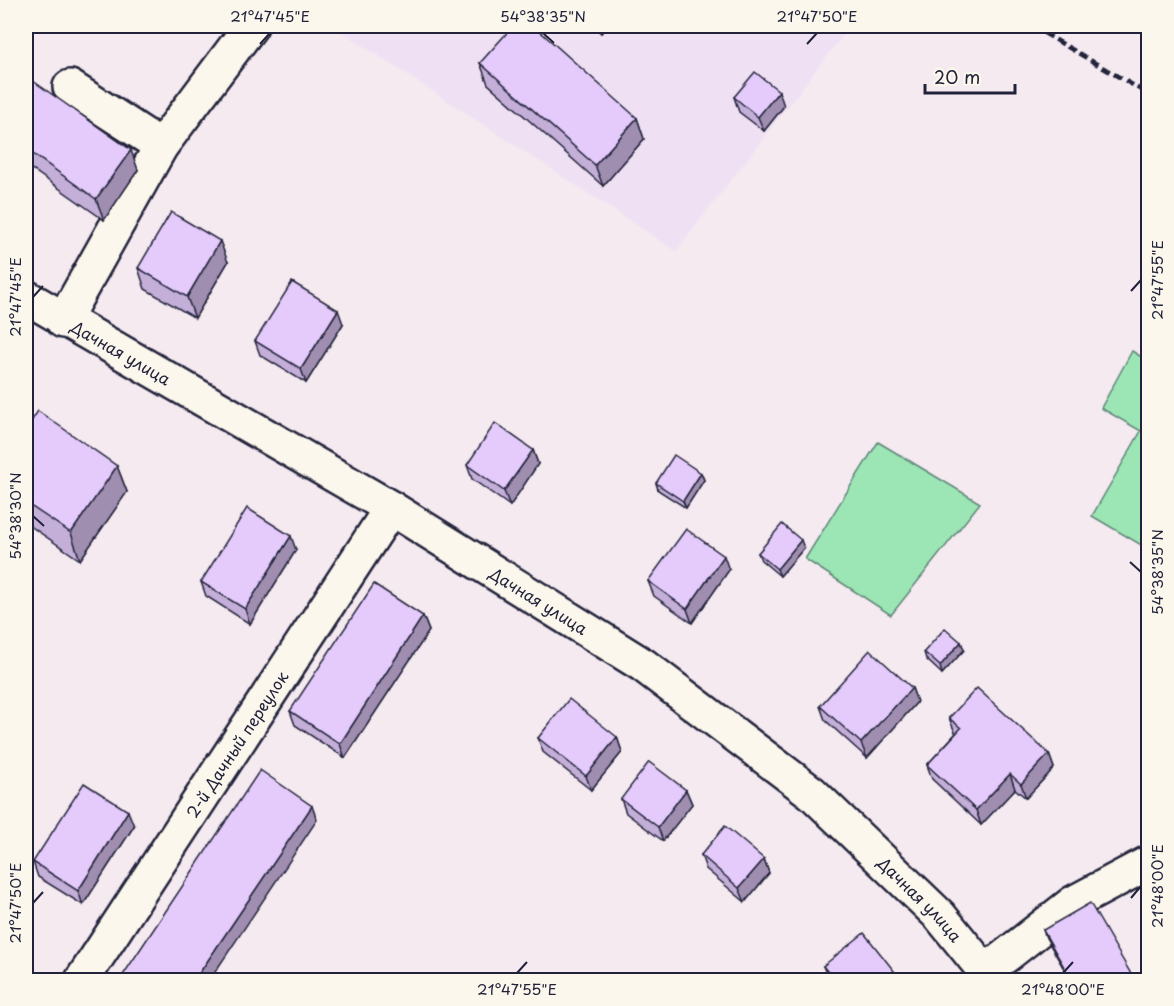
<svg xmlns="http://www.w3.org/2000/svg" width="1174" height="1006" viewBox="0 0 1174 1006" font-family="'Playpen Sans',sans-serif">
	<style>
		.built { fill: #efe1f3 }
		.green { fill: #9ce5b4; stroke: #5f8478; stroke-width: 1.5 }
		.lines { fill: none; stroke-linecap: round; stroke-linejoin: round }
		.minor-casing { stroke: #22223b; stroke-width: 38 }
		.minor { stroke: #fbf7ec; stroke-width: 33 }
		.rail { stroke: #22223b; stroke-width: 4.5; stroke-dasharray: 9 4.5; stroke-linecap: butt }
		.wall { fill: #c4afd8; stroke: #22223b; stroke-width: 1.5 }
		.shaded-wall { fill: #a08eb0; stroke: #22223b; stroke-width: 1.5 }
		.building { fill: #e4cbfb; stroke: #22223b; stroke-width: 1.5 }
		.ticks { fill: none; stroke: #22223b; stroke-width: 2 }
		.labels { text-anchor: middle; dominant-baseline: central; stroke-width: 4.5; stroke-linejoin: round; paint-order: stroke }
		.street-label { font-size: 16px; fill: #22223b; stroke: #fbf7ec }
		.neatline { fill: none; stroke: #22223b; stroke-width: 2 }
		.ticks-label { font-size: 15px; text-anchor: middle; fill: #22223b }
	</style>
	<rect width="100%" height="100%" fill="#f4eaf0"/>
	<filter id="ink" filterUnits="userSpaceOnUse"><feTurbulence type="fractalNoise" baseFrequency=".0167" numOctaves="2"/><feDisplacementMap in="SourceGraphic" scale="12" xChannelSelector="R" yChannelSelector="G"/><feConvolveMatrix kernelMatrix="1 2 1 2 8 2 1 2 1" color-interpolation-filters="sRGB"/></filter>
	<g filter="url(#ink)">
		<!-- built -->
		<polygon class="built" points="333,26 850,26 676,251"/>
		<!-- green -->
		<g class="green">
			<polygon points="1132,351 1148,361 1148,549 1092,516 1141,431 1101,408"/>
			<polygon points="878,442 980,503 891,615 805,559"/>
		</g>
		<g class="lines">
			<!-- minor casing -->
			<g class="minor-casing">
				<g id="minor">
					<polyline points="70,87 161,146"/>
					<path id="s1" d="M26 297 391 508 643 665 812 793 940 916 992 980"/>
					<polyline points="63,321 161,146 251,26"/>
					<polyline points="985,972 1073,903 1148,863"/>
					<path id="s2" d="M82 980 391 508"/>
				</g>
			</g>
			<!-- minor -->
			<use href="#minor" class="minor"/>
			<!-- rail -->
			<polyline class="rail" points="1032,26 1148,94"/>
		</g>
		<!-- wall -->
		<g class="wall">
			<polygon points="593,26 609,26 601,33"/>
			<polygon points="480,63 637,118 644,139 603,186 488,84"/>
			<polygon points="26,76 138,170 104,220 26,165"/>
			<polygon points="734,97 784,106 764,131 739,112"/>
			<polygon points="228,262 195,318 145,289 138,268"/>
			<polygon points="343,324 306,383 260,355 255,341"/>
			<polygon points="26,429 117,466 127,492 80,560 26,523"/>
			<polygon points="533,450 538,464 510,506 472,479 467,465"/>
			<polygon points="701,473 704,480 686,508 658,490 656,483"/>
			<polygon points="804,548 780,576 761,560 758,553"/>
			<polygon points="296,550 250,624 206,596 201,582"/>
			<polygon points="729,570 692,623 654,596 648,581"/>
			<polygon points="423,616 429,631 345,758 295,725 290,711"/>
			<polygon points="961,642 964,650 942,674 926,659 924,652"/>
			<polygon points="912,688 917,702 867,758 825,720 820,706"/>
			<polygon points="949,718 1049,754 1054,768 1026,798 1015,789 981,825 932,779 927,765 956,733 955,732"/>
			<polygon points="617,737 622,752 591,790 543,752 538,738"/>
			<polygon points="686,790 692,804 663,841 626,813 621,799"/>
			<polygon points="134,826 83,905 38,877 33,862"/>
			<polygon points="701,855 764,859 769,873 745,902 706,869"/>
			<polygon points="1043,930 1135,981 1071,981 1046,938"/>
			<polygon points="823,966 902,981 829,981"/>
		</g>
		<!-- shaded-wall -->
		<g class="shaded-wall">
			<polygon points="599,26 609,26 601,33"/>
			<polygon points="779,91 784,106 764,131 758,117"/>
			<polygon points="637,118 644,139 603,186 595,165"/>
			<polygon points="131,150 138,170 104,220 96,199"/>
			<polygon points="220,241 228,262 195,318 187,297"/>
			<polygon points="338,310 343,324 306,383 301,369"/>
			<polygon points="533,450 538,464 510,506 504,491"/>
			<polygon points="117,466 127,492 80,560 71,533"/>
			<polygon points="701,473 704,480 686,508 683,501"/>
			<polygon points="291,536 296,550 250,624 245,609"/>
			<polygon points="801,540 804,548 780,576 777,569"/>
			<polygon points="724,556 729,570 692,623 687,609"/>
			<polygon points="423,616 429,631 345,758 340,744"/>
			<polygon points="961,642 964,650 942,674 940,666"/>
			<polygon points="912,688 917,702 867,758 861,743"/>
			<polygon points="617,737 622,752 591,790 586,776"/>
			<polygon points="1049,754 1054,768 1026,798 1021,784"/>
			<polygon points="1010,774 1015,789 981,825 976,810"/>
			<polygon points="686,790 692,804 663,841 658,827"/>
			<polygon points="312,806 317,820 209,981 194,981"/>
			<polygon points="128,811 134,826 83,905 78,891"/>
			<polygon points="764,859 769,873 745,902 739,888"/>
		</g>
		<!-- building -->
		<g class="building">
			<polygon points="513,26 534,26 637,118 595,165 480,63"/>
			<polygon points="755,72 779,91 758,117 734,97"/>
			<polygon points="26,76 131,150 96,199 26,149"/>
			<polygon points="171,212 220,241 187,297 138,268"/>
			<polygon points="292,282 338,310 301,369 255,341"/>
			<polygon points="38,411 117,466 71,533 26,503 26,429"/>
			<polygon points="495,423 533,450 504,491 467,465"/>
			<polygon points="674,455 701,473 683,501 656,483"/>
			<polygon points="247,508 291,536 245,609 201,582"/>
			<polygon points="782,524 801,540 777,569 758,553"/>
			<polygon points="686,529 724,556 687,609 648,581"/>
			<polygon points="374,584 423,616 340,744 290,711"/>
			<polygon points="945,628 961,642 940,666 924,652"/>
			<polygon points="870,650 912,688 861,743 820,706"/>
			<polygon points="977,688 1049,754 1021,784 1010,774 976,810 927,765 961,728 949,718"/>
			<polygon points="569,699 617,737 586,776 538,738"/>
			<polygon points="649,762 686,790 658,827 621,799"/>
			<polygon points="260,770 312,806 194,981 119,981"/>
			<polygon points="84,783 128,811 78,891 33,862"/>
			<polygon points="725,826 764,859 739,888 701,855"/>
			<polygon points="1090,903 1135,981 1072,981 1043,930"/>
			<polygon points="864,933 902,981 835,981 823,966"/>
		</g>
	</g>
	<!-- ticks -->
	<path class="ticks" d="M543 33 554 43M260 44 270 33M807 44 817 33M1131 291 1141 280M33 297 43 286M33 516 44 526M1130 562 1141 572M1131 898 1141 886M33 903 43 892M517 973 527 962M1063 973 1073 962"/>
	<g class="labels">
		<!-- street labels -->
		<g class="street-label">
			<text stroke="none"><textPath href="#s1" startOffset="110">Дачная улица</textPath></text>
			<text stroke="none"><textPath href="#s1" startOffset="596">Дачная улица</textPath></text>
			<text stroke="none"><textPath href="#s2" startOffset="282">2-й Дачный переулок</textPath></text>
			<text stroke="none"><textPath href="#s1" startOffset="1082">Дачная улица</textPath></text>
		</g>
	</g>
	<!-- margin -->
	<rect width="1174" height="1006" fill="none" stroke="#fbf7ec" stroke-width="66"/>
	<!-- scale -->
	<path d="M925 84v9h90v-9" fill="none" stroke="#22223b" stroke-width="3"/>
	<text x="934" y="84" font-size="18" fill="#22223b" stroke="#fbf7ec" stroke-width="4.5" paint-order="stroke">20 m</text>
	<rect x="33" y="33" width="1108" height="940" class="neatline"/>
	<g class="ticks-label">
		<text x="270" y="22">21°47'45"E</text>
		<text x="543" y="22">54°38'35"N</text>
		<text x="817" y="22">21°47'50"E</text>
		<text transform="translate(1158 280) rotate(-90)" y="5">21°47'55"E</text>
		<text transform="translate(16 297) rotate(-90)" y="5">21°47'45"E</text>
		<text transform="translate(16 516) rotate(-90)" y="5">54°38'30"N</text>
		<text transform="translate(1158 572) rotate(-90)" y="5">54°38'35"N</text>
		<text transform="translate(1158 886) rotate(-90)" y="5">21°48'00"E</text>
		<text transform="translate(16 903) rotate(-90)" y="5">21°47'50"E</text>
		<text x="517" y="995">21°47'55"E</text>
		<text x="1063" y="995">21°48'00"E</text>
	</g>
</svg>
